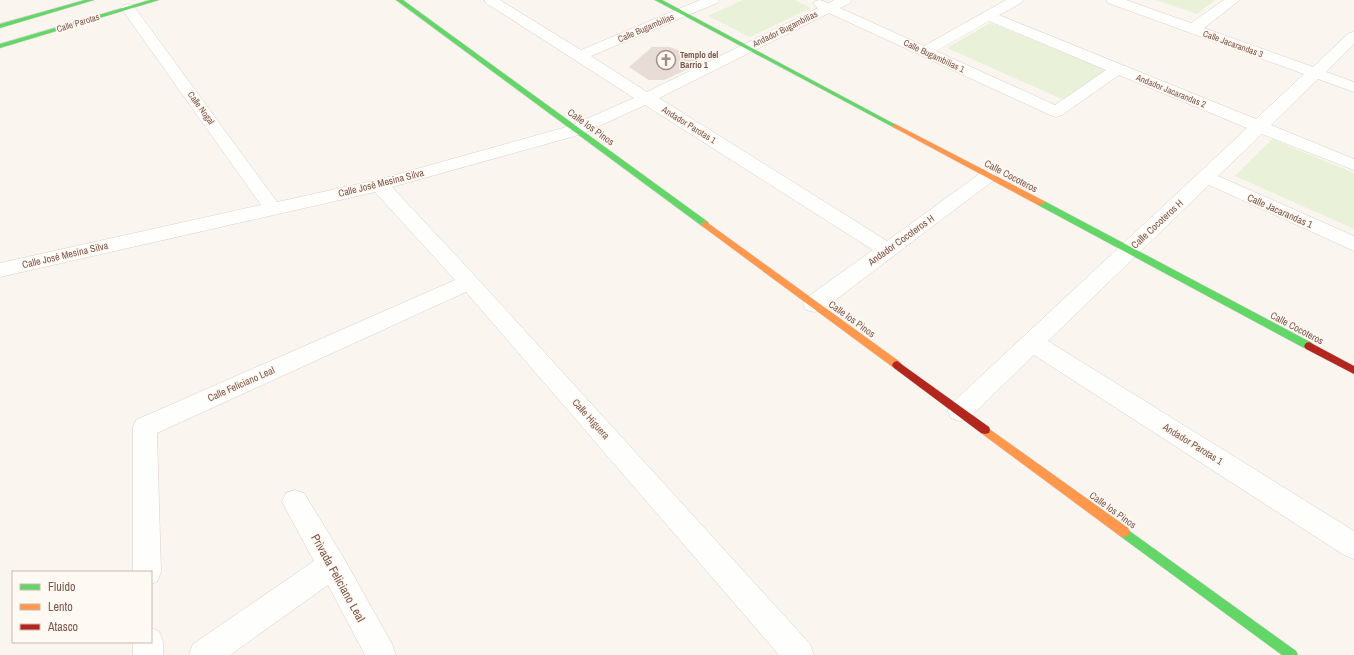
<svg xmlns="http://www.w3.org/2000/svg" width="1354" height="655" viewBox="0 0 1354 655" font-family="'Archivo Narrow',sans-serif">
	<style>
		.green { fill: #e9f1d9 }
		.building { fill: #e7dcd6 }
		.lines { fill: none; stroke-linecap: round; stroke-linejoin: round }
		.street-casing { stroke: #d9d0cc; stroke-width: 1 }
		.fast-casing { stroke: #dad0cb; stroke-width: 1 }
		.slow-casing { stroke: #dad0cb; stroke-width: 1 }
		.jam-casing { stroke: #dad0cb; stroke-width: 1 }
		.street { fill: #fefefd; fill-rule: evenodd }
		.fast { fill: #63d668; fill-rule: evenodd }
		.slow { fill: #ff974d; fill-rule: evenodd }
		.jam { fill: #b3261e; fill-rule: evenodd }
		.labels { text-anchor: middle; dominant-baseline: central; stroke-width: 3; stroke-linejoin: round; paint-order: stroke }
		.far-street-label { font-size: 9px; fill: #7c574a; stroke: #fff9f3 }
		.far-poi-label { font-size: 9px; font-weight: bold; fill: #7c574a; stroke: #fff9f3; text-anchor: start }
		.street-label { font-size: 10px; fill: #7c574a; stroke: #fff9f3 }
		.near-street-label { font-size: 12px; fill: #7c574a; stroke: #fff9f3 }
	</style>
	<rect width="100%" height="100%" fill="#faf5ef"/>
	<!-- green -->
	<g class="green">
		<polygon points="743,0 795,0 811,8 750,37 708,16"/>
		<polygon points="1156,0 1215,0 1197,14"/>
		<polygon points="990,23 1106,70 1064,100 947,48"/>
		<polygon points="1272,139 1354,173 1354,229 1235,176"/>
	</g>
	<!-- building -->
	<polygon class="building" points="652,47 670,47 693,56 697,65 664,80 649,80 629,67"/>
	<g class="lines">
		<!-- street casing -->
		<g class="street-casing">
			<g id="street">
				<path d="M484 0H500L581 50 700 0H719L717 3 591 56 647 92 818 8 813 4 815 1 820 0 829 3 834 0H852L850 3 840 8 924 46 1006 0H1023L1021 3 999 15 1256 119 1304 74 1108 3 1106 0H1126L1191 23 1224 0H1240L1204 28 1313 67 1349 33 1354 32V44L1326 72 1354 82V92L1318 79 1271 125 1354 159V170L1262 134 1218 176 1354 236V251L1209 185 1048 341 1354 531V559L1344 555 1034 355 969 418 960 421 951 418 948 411 951 404 1247 128 1119 75 1062 115 1056 117 1050 115 829 13 659 98 887 241 982 172 988 170 994 172 997 176 994 180 822 310 814 312 806 310 803 304 806 298 873 250 645 105 582 134 392 187 476 277 810 644 814 655H779L466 292 157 433 161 572 157 582 151 584V572H133V427L136 420 455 280 375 192 0 277V263L261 205 121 8 123 5 128 4 133 5 277 202 377 180 570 126 634 98 486 3ZM989 21 1106 70 1055 105 936 51Z"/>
				<polygon points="295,490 304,493 342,555 392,644 396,655 365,655 328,585 230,655 189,655 193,644 314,561 282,502 286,493"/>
				<polygon points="151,628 159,631 163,642 163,655 133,655 133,642 151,642"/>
			</g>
		</g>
		<!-- fast casing -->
		<g class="fast-casing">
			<g id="fast">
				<polygon points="85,0 94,0 0,28 0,24"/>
				<polygon points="150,0 159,0 0,48 0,44"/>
				<polygon points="396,0 403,0 708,222 709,224 708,226 702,226"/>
				<polygon points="655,0 662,0 898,126 895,128 893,127"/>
				<polygon points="1038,201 1044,201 1312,343 1314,346 1312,349 1306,349 1038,205 1037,203"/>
				<polygon points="1124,527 1296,651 1298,655 1282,655 1120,536 1118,532 1120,528"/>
			</g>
		</g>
		<!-- slow casing -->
		<g class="slow-casing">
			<g id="slow">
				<polygon points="895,124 1044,201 1045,203 1041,205 1038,205 893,127 892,126"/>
				<polygon points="705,221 900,362 902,365 900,368 894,368 702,226 701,224"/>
				<polygon points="985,426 1128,528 1130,532 1128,536 1124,537 1120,536 981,433 980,430 981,427"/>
			</g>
		</g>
		<!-- jam casing -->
		<g class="jam-casing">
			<g id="jam">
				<polygon points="1309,342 1354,366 1354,374 1306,349 1304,346 1306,343"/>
				<polygon points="897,361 989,427 990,430 989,433 985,434 981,433 894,368 892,365 894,362"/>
			</g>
		</g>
		<!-- street -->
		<use href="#street" class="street"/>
		<!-- fast -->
		<use href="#fast" class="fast"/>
		<!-- slow -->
		<use href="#slow" class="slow"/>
		<!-- jam -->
		<use href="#jam" class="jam"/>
	</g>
	<!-- icons -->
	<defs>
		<g id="church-ring" transform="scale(1)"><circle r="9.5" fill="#fff9f3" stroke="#a88e84" stroke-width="1.5"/><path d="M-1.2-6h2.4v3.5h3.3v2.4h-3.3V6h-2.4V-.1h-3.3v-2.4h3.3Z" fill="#a88e84"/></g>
	</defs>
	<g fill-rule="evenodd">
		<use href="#church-ring" x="666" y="60"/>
	</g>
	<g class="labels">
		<!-- far-street labels -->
		<g class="far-street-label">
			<text transform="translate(78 23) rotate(-17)">Calle Parotas</text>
			<text transform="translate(646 28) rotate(-23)">Calle Bugambilias</text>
			<text transform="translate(785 29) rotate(-26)">Andador Bugambilias</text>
			<text transform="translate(1233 44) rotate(20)">Calle Jacarandas 3</text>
			<text transform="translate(934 56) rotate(25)">Calle Bugambilias 1</text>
			<text transform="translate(1171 91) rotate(22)">Andador Jacarandas 2</text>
			<text transform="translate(201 108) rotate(54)">Calle Nogal</text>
			<text transform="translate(689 125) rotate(32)">Andador Parotas 1</text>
		</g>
		<!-- far-poi labels -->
		<g class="far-poi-label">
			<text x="680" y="55">Templo del<tspan x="680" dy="10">Barrio 1</tspan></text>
		</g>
		<!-- street labels -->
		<g class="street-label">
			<text transform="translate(591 127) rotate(36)">Calle los Pinos</text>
			<text transform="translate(1011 176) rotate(28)">Calle Cocoteros</text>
			<text transform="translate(381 183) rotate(-14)">Calle José Mesina Silva</text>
			<text transform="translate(1280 211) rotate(24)">Calle Jacarandas 1</text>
			<text transform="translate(1157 224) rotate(-43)">Calle Cocoteros H</text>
			<text transform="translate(901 240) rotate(-36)">Andador Cocoteros H</text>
			<text transform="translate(65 255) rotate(-13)">Calle José Mesina Silva</text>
			<text transform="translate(852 319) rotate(36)">Calle los Pinos</text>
			<text transform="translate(1297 328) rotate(28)">Calle Cocoteros</text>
			<text transform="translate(241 384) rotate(-24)">Calle Feliciano Leal</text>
			<text transform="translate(591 419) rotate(48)">Calle Higuera</text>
			<text transform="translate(1193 444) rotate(32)">Andador Parotas 1</text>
			<text transform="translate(1113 510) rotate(36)">Calle los Pinos</text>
		</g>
		<!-- near-street labels -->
		<g class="near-street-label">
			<text transform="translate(338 578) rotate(61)">Privada Feliciano Leal</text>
		</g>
	</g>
	<!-- legend -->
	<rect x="12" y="571" width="140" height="72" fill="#fff9f3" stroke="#cbb8af"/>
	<rect x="20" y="584" width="20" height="6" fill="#63d668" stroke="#cbb8af"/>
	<text x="48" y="591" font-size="12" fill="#7c574a">Fluido</text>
	<rect x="20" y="604" width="20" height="6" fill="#ff974d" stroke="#cbb8af"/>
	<text x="48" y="611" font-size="12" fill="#7c574a">Lento</text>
	<rect x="20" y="624" width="20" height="6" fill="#b3261e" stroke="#cbb8af"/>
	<text x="48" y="631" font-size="12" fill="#7c574a">Atasco</text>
</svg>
